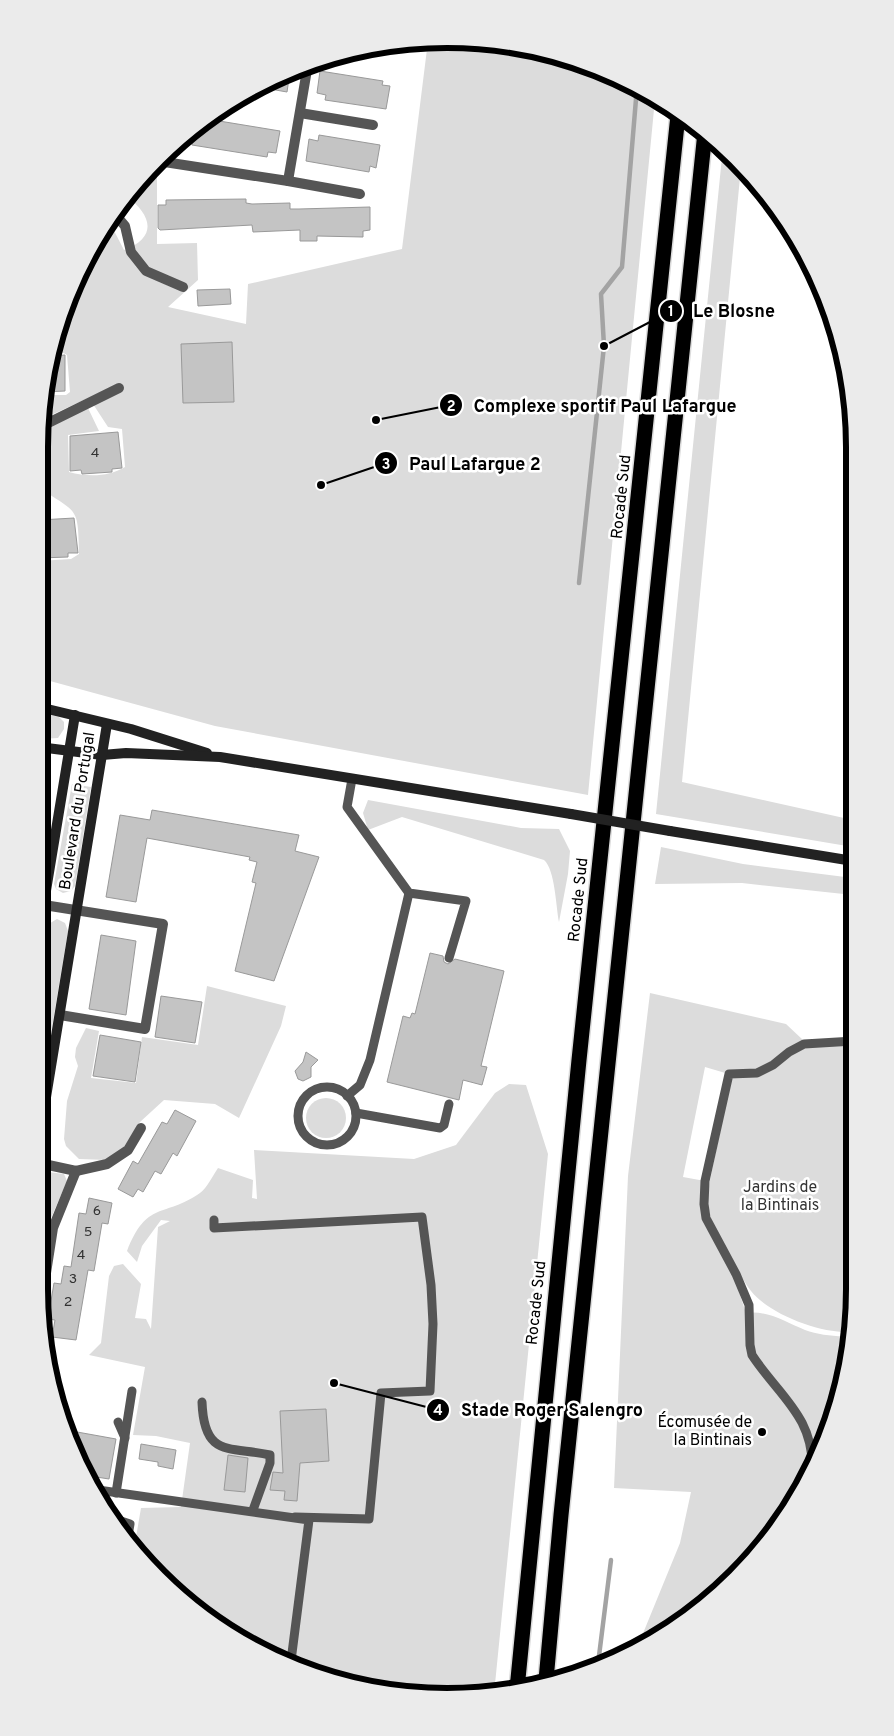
<svg xmlns="http://www.w3.org/2000/svg" width="894" height="1736" viewBox="0 0 894 1736" font-family="Overpass,sans-serif">
	<style>
		.green { fill: #dcdcdc }
		.lines { fill: none; stroke-linecap: round; stroke-linejoin: round }
		.stream { stroke: #a3a3a3; stroke-width: 4.5 }
		.building { fill: #c4c4c4; stroke: #999 }
		.highway-casing { stroke: #dbdbdb; stroke-width: 18 }
		.lane { stroke: #555; stroke-width: 9 }
		.street { stroke: #555; stroke-width: 10 }
		.secondary { stroke: #222; stroke-width: 10 }
		.highway { stroke: #000; stroke-width: 15 }
		.secondary-bridge { stroke: #222; stroke-width: 10 }
		.poi-dot { fill: #000; stroke: #fff; stroke-width: 2 }
		.labels { text-anchor: middle; dominant-baseline: central; stroke-width: 5; stroke-linejoin: round; paint-order: stroke }
		.number-label { font-size: 14px; fill: #313131 }
		.street-label { font-size: 16px; fill: #000; stroke: #fff }
		.park-label { font-size: 16px; fill: #333; stroke: #fff }
		.poi-label { font-size: 16px; fill: #000; stroke: #fff; text-anchor: end }
		.rim { fill: none; stroke: #000; stroke-width: 6 }
		.leader { fill: none; stroke: #000; stroke-width: 2 }
		.callout-dot { fill: #000; stroke: #fff; stroke-width: 2 }
		.mark-label { font-size: 15px; text-anchor: middle; font-weight: bold; fill: #fff }
		.callout-label { font-size: 18px; text-anchor: middle; font-weight: bold; fill: #000; stroke: #fff; stroke-width: 5; stroke-linejoin: round; paint-order: stroke }
	</style>
	<rect width="100%" height="100%" fill="#fff"/>
	<!-- green -->
	<g class="green">
		<path d="M473 40 552 53 627 81 655 99 588 795 215 726 39 678V561L71 559 79 554C78 506 78 514 40 488V427L88 408 99 431 68 435 69 472C88 477 108 477 125 467L122 429 108 427 93 404 114 386 47 417 43 397 44 395H66L70 392 67 355 56 349H51L67 304H72L81 267 109 221 124 250C159 237 151 214 126 196L153 166 157 167V244L197 243 198 280 168 307 246 324 248 284 402 249 428 41Z"/>
		<polygon points="723,147 741,167 682,782 853,820 853,847 656,814"/>
		<polygon points="39,712 59,717 64,722 64,729 58,738 39,739"/>
		<polygon points="72,784 91,787 75,886 71,891 63,893 56,889 54,884"/>
		<path d="M368 800 521 828 559 829 570 851 568 874 559 922C556 907 555 869 544 860L402 817 368 830 363 813Z"/>
		<polygon points="661,847 743,864 853,878 853,895 742,883 655,884"/>
		<polygon points="57,919 65,923 68,931 39,1105 39,971 47,925"/>
		<polygon points="207,986 286,1006 281,1026 239,1118 215,1104 164,1100 140,1122 124,1147 107,1160 79,1159 66,1146 64,1139 67,1101 78,1066 75,1057 76,1048 86,1028 99,1031 91,1078 136,1083 142,1037 198,1045"/>
		<path d="M650 993 786 1024 803 1040 854 1038V1315L852 1332C822 1334 770 1315 751 1291 742 1280 735 1264 728 1251 712 1223 704 1213 710 1180L732 1075 705 1067 683 1177 705 1181 704 1223 735 1280 746 1313C768 1310 785 1322 805 1330 819 1335 836 1337 851 1336L841 1394 813 1469 736 1577 637 1648 680 1543 691 1492 614 1488 628 1176Z"/>
		<path d="M509 1084 526 1085 548 1154 494 1694 367 1689 243 1642 178 1596 134 1549 141 1508 181 1507 190 1443 156 1436 133 1435 145 1367 89 1355 101 1343 109 1276 114 1266 123 1264 141 1284 135 1318 146 1319 151 1329 158 1227 170 1221 161 1220 142 1246 137 1262 127 1251C147 1200 164 1218 200 1193 207 1188 213 1175 218 1168L253 1180 252 1198 257 1199 254 1150 414 1159 456 1145 495 1093Z"/>
		<circle cx="326" cy="1118" r="20"/>
		<path d="M48 1172 64 1174 67 1181 48 1225 39 1282C39 1258 44 1235 46 1211 47 1197 45 1188 48 1172Z"/>
	</g>
	<g class="lines">
		<!-- stream -->
		<g class="stream">
			<polyline points="579,583 604,346 601,294 622,267 637,87"/>
			<polyline points="598,1664 611,1560"/>
		</g>
	</g>
	<!-- building -->
	<g class="building">
		<polygon points="320,71 383,81 382,85 390,86 386,109 325,100 326,95 317,93"/>
		<polygon points="290,72 287,92 270,89 272,80"/>
		<polygon points="207,119 280,131 276,153 268,152 267,157 192,145 192,139 182,137"/>
		<polygon points="319,135 380,145 376,168 370,166 369,172 306,161 309,139 318,141"/>
		<polygon points="246,199 246,203 252,204 290,203 290,209 299,209 370,207 370,230 363,231 363,237 317,236 317,241 300,241 300,230 253,232 252,225 160,230 158,228 158,205 166,205 166,200"/>
		<polygon points="230,289 231,304 198,306 197,290"/>
		<polygon points="232,342 234,402 183,403 181,344"/>
		<polygon points="65,355 65,391 44,392 50,356"/>
		<polygon points="118,432 122,468 112,469 112,472 82,474 81,470 70,471 70,436"/>
		<polygon points="74,518 78,553 68,553 68,557 39,558 40,520"/>
		<polygon points="152,810 299,835 295,851 319,857 274,981 235,971 256,883 252,882 257,862 249,860 250,857 147,838 136,902 106,897 120,815 150,820"/>
		<polygon points="101,935 136,941 126,1015 89,1009"/>
		<polygon points="430,953 443,956 444,962 448,964 455,959 504,971 481,1066 487,1067 482,1085 463,1080 459,1100 387,1082 403,1016 410,1018 412,1013 415,1014"/>
		<polygon points="161,996 202,1002 195,1043 155,1037"/>
		<polygon points="100,1035 141,1042 135,1082 93,1076"/>
		<polygon points="306,1052 318,1060 311,1067 311,1077 303,1081 298,1079 295,1071 303,1062"/>
		<polygon points="175,1110 196,1121 177,1156 173,1153 161,1174 155,1171 143,1192 138,1189 133,1197 118,1189 133,1161 138,1164 162,1122 167,1124"/>
		<polygon points="89,1198 112,1203 108,1224 102,1223 94,1271 88,1270 76,1340 52,1337 55,1320 48,1319 54,1283 61,1284 64,1266 71,1267 79,1213 86,1214"/>
		<polygon points="326,1409 329,1461 300,1463 297,1501 284,1500 285,1491 270,1490 273,1472 283,1473 280,1411"/>
		<polygon points="66,1430 116,1439 109,1479 90,1476"/>
		<polygon points="141,1444 176,1450 173,1469 158,1466 158,1462 139,1459"/>
		<polygon points="228,1455 248,1458 245,1492 224,1490"/>
	</g>
	<g class="lines">
		<!-- highway casing -->
		<g class="highway-casing">
			<g id="highway">
				<polyline points="546,1680 561,1515 705,132"/>
				<polyline points="517,1689 579,1060 678,115"/>
			</g>
		</g>
		<!-- lane -->
		<g class="lane">
			<polyline points="352,779 347,807 409,893 466,901 449,958"/>
			<circle cx="327" cy="1116" r="29"/>
			<polyline points="347,1096 360,1085 370,1060 409,893"/>
			<polyline points="356,1113 440,1128 444,1125 449,1104"/>
			<polyline points="214,1220 214,1228 422,1217 431,1285 433,1324 430,1391 381,1393 369,1519 295,1517"/>
			<path d="M202 1402C204 1458 229 1446 270 1455V1463L253 1510"/>
			<polyline points="118,1422 125,1438"/>
			<path d="M812 1471C815 1417 778 1395 752 1355L750 1345 749 1305 736 1274 706 1218 704 1204 705 1181 729 1074 757 1073 773 1065 789 1052 804 1044 854 1041"/>
			<polyline points="98,1490 309,1520 291,1661"/>
			<polyline points="116,1493 132,1391"/>
			<polyline points="118,1520 130,1524 127,1542"/>
		</g>
		<!-- street -->
		<g class="street">
			<polyline points="300,113 373,125"/>
			<polyline points="158,161 288,181 308,64"/>
			<polyline points="288,181 360,194"/>
			<polyline points="114,213 125,226 131,252 146,271 183,287"/>
			<polyline points="40,427 119,388"/>
			<polyline points="44,905 163,924 145,1029 60,1015"/>
			<polyline points="39,1163 76,1171 107,1164 128,1150 141,1128"/>
			<polyline points="41,1305 53,1228 76,1171"/>
		</g>
		<!-- secondary -->
		<g class="secondary">
			<polyline points="39,707 131,729 207,753"/>
			<polyline points="39,747 102,755 126,753 220,757 571,814"/>
			<polyline points="670,831 853,861"/>
			<polyline points="39,933 75,715"/>
			<polyline points="39,1140 107,724"/>
		</g>
		<!-- highway -->
		<use href="#highway" class="highway"/>
		<!-- secondary-bridge -->
		<polyline class="secondary-bridge" points="571,814 670,831"/>
	</g>
	<!-- markers -->
	<circle class="poi-dot" cx="762" cy="1432" r="5"/>
	<g class="labels">
		<!-- number labels -->
		<g class="number-label">
			<text x="95" y="453">4</text>
			<text x="97" y="1211">6</text>
			<text x="88" y="1232">5</text>
			<text x="81" y="1255">4</text>
			<text x="73" y="1279">3</text>
			<text x="68" y="1302">2</text>
		</g>
		<!-- street labels -->
		<g class="street-label">
			<text transform="translate(622 497) rotate(-84)">Rocade Sud</text>
			<text transform="translate(78 811) rotate(-81)">Boulevard du Portugal</text>
			<text transform="translate(579 900) rotate(-84)">Rocade Sud</text>
			<text transform="translate(537 1303) rotate(-84)">Rocade Sud</text>
		</g>
		<!-- park labels -->
		<g class="park-label">
			<text x="780" y="1188">Jardins de<tspan x="780" dy="18">la Bintinais</tspan></text>
		</g>
		<!-- poi labels -->
		<g class="poi-label">
			<text x="752" y="1423">Écomusée de<tspan x="752" dy="18">la Bintinais</tspan></text>
		</g>
	</g>
	<!-- crop -->
	<path d="M0 0H894V1736H0ZM447 48H447A399 399 0 0 1 846 447V1289A399 399 0 0 1 447 1688H447A399 399 0 0 1 48 1289V447A399 399 0 0 1 447 48Z" fill="#ebebeb" fill-rule="evenodd"/>
	<path class="rim" d="M447 48H447A399 399 0 0 1 846 447V1289A399 399 0 0 1 447 1688H447A399 399 0 0 1 48 1289V447A399 399 0 0 1 447 48Z"/>
	<!-- callouts -->
	<path class="leader" d="M604 346L671 311M376 420L451 405M321 485L386 463M334 1383L438 1410"/>
	<g class="callout-dot">
		<circle cx="604" cy="346" r="5"/>
		<circle cx="376" cy="420" r="5"/>
		<circle cx="321" cy="485" r="5"/>
		<circle cx="334" cy="1383" r="5"/>
		<circle cx="671" cy="311" r="12"/>
		<circle cx="451" cy="405" r="12"/>
		<circle cx="386" cy="463" r="12"/>
		<circle cx="438" cy="1410" r="12"/>
	</g>
	<g class="mark-label">
		<text x="671" y="316">1</text>
		<text x="451" y="411">2</text>
		<text x="386" y="469">3</text>
		<text x="438" y="1415">4</text>
	</g>
	<g class="callout-label">
		<text x="734" y="317">Le Blosne</text>
		<text x="605" y="412">Complexe sportif Paul Lafargue</text>
		<text x="475" y="470">Paul Lafargue 2</text>
		<text x="552" y="1416">Stade Roger Salengro</text>
	</g>
</svg>
